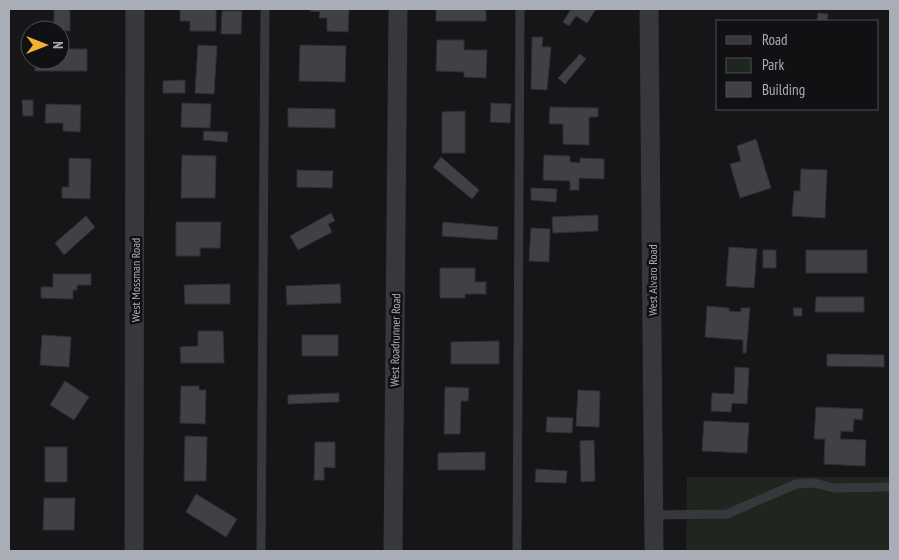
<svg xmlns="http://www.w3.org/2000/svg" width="899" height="560" viewBox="0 0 899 560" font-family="'PT Sans Narrow',sans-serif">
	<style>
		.green { fill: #1e261f }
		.building { fill: #404145; stroke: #303034 }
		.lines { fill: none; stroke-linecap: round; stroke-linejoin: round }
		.lane { stroke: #37383d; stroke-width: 9 }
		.street { stroke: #37383d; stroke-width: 19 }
		.labels { text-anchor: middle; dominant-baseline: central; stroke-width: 5; stroke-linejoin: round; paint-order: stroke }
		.street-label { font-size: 12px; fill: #a8adb8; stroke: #111113 }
	</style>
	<rect width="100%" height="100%" fill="#161618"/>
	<!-- green -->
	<polygon class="green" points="687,477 890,477 890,551 686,551"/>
	<!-- building -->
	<g class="building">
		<polygon points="54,9 70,9 70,31 54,30"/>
		<polygon points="180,9 216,9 216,31 190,31 190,21 180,21"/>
		<polygon points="310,9 349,9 348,32 327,31 327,18 319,18 320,12 310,11"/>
		<rect x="436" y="9" width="50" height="12"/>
		<polygon points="571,9 596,9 587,23 576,16 569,26 563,22"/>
		<polygon points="222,11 242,11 241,34 221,34"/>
		<polygon points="818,13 828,14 827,21 817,21"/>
		<polygon points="532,37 543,37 542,47 551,47 547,90 531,89"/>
		<polygon points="437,40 464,40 464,50 487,50 486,78 464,77 464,72 436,71"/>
		<polygon points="198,45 217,46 214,94 195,93"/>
		<polygon points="300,45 346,46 345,82 299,81"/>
		<polygon points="60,49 87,49 87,71 35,71 35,60 60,60"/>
		<polygon points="580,54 586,59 565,84 558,78"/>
		<polygon points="185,80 185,93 163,93 163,81"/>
		<polygon points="22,100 33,100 33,116 23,116"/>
		<polygon points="182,103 211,104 210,128 181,127"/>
		<polygon points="491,103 511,104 510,123 490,122"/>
		<polygon points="46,104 81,105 80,132 63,131 63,123 45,123"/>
		<polygon points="550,107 598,108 598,117 589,117 589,145 563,144 563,124 549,124"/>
		<polygon points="288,108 335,109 335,128 288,127"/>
		<polygon points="465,111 465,153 442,153 442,112"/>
		<polygon points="204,131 228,132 227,142 203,140"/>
		<polygon points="756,139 771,188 740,198 730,164 741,161 737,146"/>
		<polygon points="182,155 216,156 215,198 181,198"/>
		<polygon points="544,155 570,156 570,162 580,163 580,158 604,159 604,179 579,178 579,190 570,190 570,181 543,180"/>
		<polygon points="441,157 479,190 472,199 433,167"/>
		<polygon points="69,158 91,159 90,199 62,198 62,187 69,187"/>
		<polygon points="801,169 827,170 825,218 792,216 794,191 800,191"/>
		<polygon points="297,170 333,171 332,188 297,187"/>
		<polygon points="531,188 557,189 556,202 531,200"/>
		<polygon points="331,213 335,221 328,224 332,232 298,250 290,236"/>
		<polygon points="598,215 598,231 553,233 552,217"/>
		<polygon points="86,216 95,227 64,255 55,243"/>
		<polygon points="176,222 221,222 220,248 200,248 200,256 176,256"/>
		<polygon points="443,222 498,227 497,240 442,236"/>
		<polygon points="531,228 550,229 549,262 529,261"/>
		<polygon points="729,247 757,249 754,288 726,286"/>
		<rect x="763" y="250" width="13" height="18"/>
		<rect x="806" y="250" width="61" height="23"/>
		<polygon points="440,268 475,268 475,282 486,282 486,294 465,294 465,298 440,298"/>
		<polygon points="53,274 91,274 91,285 77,285 77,290 73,290 73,299 41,298 41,287 53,287"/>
		<polygon points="230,284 230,304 185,304 184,285"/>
		<polygon points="340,284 341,303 287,305 286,286"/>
		<polygon points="816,297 864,297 864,312 815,312"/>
		<polygon points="707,306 729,308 729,311 741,312 741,308 750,308 746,353 743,353 743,340 705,337"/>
		<polygon points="793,308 802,308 802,316 794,316"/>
		<polygon points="198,331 223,331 224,363 181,363 180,347 198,346"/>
		<polygon points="42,335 71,337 69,367 40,365"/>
		<rect x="302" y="335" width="36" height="21"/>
		<polygon points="499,341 499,364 451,364 451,342"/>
		<polygon points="827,354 884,355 884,367 827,366"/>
		<polygon points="735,367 749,368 747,404 732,403 731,412 711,411 712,393 734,394"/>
		<polygon points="65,381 89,397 74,420 50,405"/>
		<polygon points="181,386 199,386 199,390 206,390 205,424 180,423"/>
		<polygon points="445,387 469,388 468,401 461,401 460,434 444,434"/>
		<polygon points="578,390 600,391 599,427 576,426"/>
		<polygon points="339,393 339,402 288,404 288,395"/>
		<polygon points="816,407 863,409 862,420 854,419 853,432 841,431 840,439 866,440 865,466 824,464 825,439 814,439"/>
		<polygon points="547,417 573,418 572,433 546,432"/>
		<polygon points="704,421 749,423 747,453 702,451"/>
		<polygon points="185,436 207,437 206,481 184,481"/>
		<polygon points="594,440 595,481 581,482 580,441"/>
		<polygon points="315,442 335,442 335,468 324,467 324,480 314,480"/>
		<rect x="45" y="447" width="22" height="35"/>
		<polygon points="485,452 485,470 438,470 438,453"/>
		<polygon points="536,469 567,471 566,483 535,482"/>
		<polygon points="196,494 237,519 226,537 186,512"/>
		<polygon points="44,498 75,498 74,530 43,530"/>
	</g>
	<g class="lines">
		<!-- lane -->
		<g class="lane">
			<polyline points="654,515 727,514 796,484 814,483 834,488 890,487"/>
			<polyline points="261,551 265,9"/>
			<polyline points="517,551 520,9"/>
		</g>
		<!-- street -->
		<g class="street">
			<polyline points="649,9 654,551"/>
			<polyline points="134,551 135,9"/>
			<polyline points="393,551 398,9"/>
		</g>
	</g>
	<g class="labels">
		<!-- street labels -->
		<g class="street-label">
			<text transform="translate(135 280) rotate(-90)">West Mossman Road</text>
			<text transform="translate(652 280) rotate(-90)">West Alvaro Road</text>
			<text transform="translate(395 340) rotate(-89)">West Roadrunner Road</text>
		</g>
	</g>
	<!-- border -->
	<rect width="899" height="560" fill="none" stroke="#a8adb8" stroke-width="20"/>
	<!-- legend -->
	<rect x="716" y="20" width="162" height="90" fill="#111113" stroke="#4d4f55"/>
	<rect x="726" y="36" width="25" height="8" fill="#37383d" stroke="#4d4f55"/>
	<text x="762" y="45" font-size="15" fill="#a8adb8">Road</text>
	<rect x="726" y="58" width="25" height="15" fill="#1e261f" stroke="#4d4f55"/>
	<text x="762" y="70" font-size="15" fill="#a8adb8">Park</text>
	<rect x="726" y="82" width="25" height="15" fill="#404145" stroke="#4d4f55"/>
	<text x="762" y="95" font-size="15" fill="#a8adb8">Building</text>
	<!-- north arrow -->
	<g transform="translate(45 45) rotate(90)"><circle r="24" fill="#111113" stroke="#4d4f55"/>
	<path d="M0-4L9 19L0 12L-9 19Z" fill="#f2b134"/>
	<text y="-8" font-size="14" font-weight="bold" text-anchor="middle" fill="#a8adb8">N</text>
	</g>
</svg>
